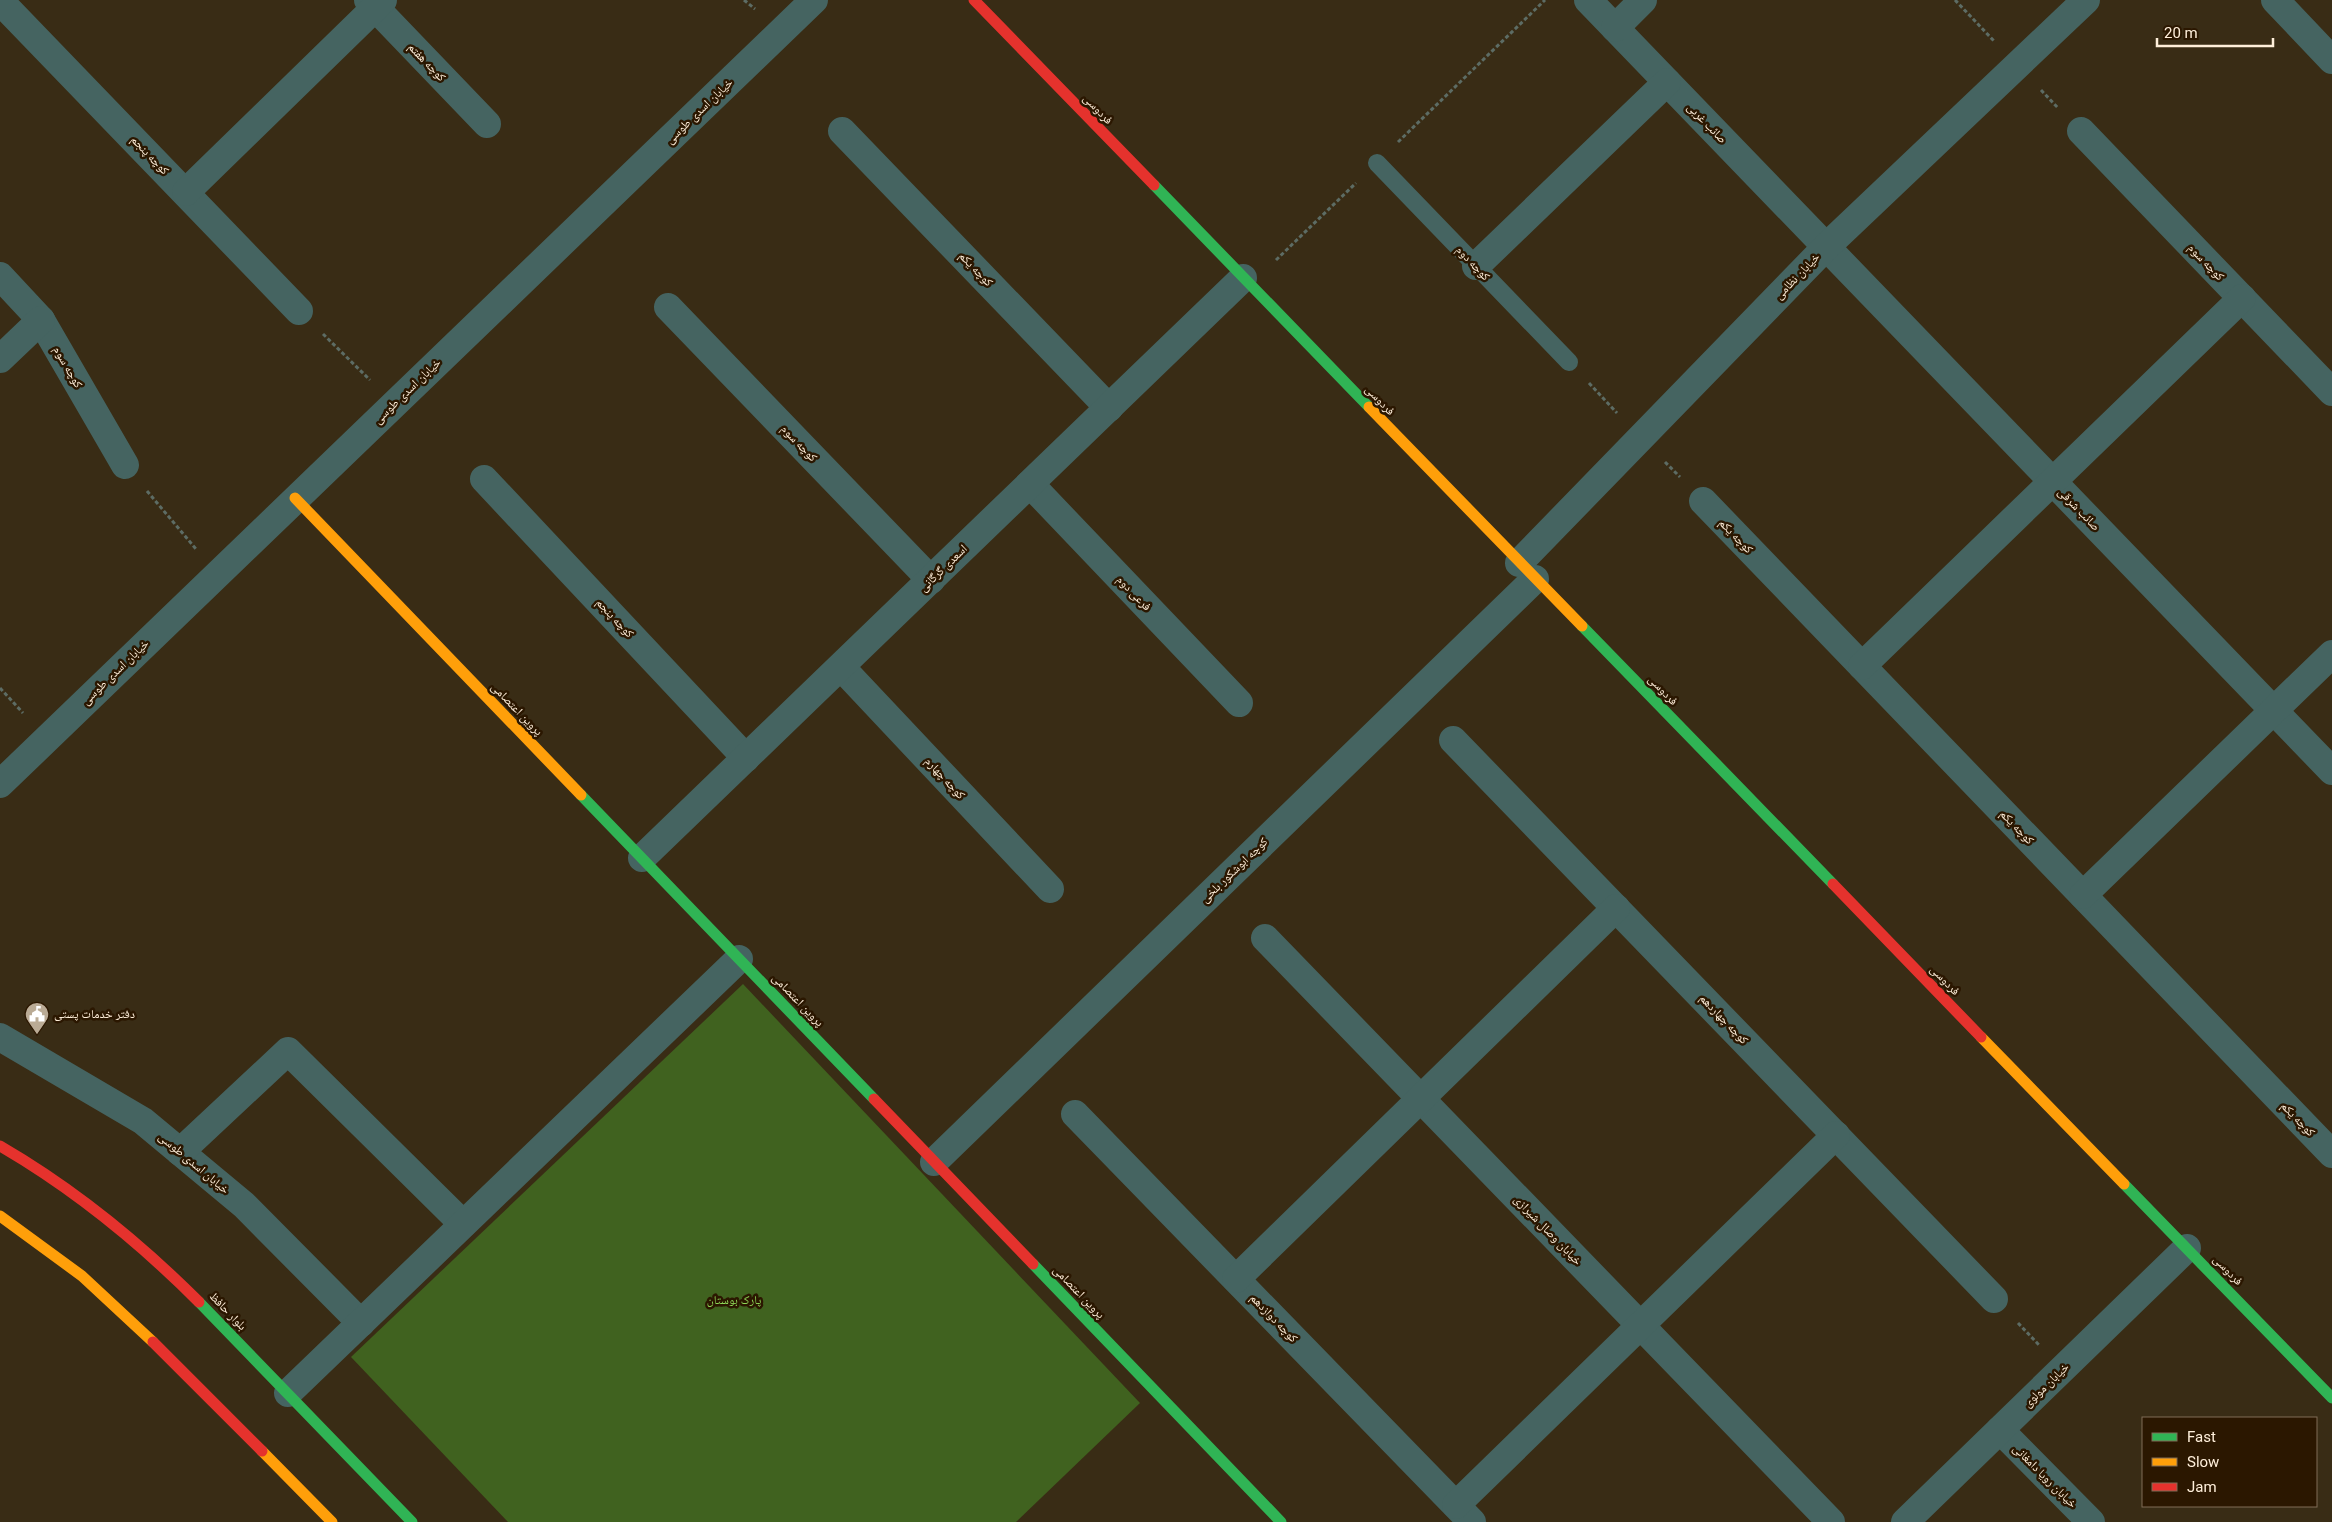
<svg xmlns="http://www.w3.org/2000/svg" width="2332" height="1522" viewBox="0 0 2332 1522" font-family="Roboto,'Noto Naskh Arabic',sans-serif">
	<style>
		.green { fill: #40621f }
		.lines { fill: none; stroke-linecap: round; stroke-linejoin: round }
		.path { stroke: #5d6c64; stroke-width: 3; stroke-dasharray: 4 2.5; stroke-linecap: butt }
		.lane { stroke: #456461; stroke-width: 18 }
		.street { stroke: #456461; stroke-width: 28 }
		.fast { stroke: #30b455; stroke-width: 11 }
		.slow { stroke: #ff9f0a; stroke-width: 11 }
		.jam { stroke: #e5322d; stroke-width: 11 }
		.labels { text-anchor: middle; dominant-baseline: central; stroke-width: 5; stroke-linejoin: round; paint-order: stroke }
		.street-label { font-size: 12px; fill: #ffefda; stroke: #2b1700 }
		.poi-label { font-size: 12px; fill: #ffefda; stroke: #2b1700; text-anchor: start }
		.park-label { font-size: 12px; fill: #8ed857; stroke: #2b1700 }
	</style>
	<rect width="100%" height="100%" fill="#392c15"/>
	<!-- green -->
	<polygon class="green" points="743,984 1140,1403 1016,1522 508,1522 351,1357"/>
	<g class="lines">
		<!-- path -->
		<g class="path">
			<polyline points="744,0 755,9"/>
			<polyline points="1955,0 1994,41"/>
			<polyline points="2041,90 2058,108"/>
			<polyline points="1398,142 1545,0"/>
			<polyline points="1276,260 1356,183"/>
			<polyline points="323,334 370,380"/>
			<polyline points="1589,383 1617,413"/>
			<polyline points="1665,462 1680,477"/>
			<polyline points="147,491 196,549"/>
			<polyline points="0,688 23,713"/>
			<polyline points="2018,1323 2039,1345"/>
		</g>
		<!-- lane -->
		<polyline class="lane" points="1377,163 1569,362"/>
		<!-- street -->
		<g class="street">
			<polyline points="368,0 487,124"/>
			<polyline points="1588,0 2332,771"/>
			<polyline points="2275,0 2332,60"/>
			<polyline points="0,1 299,311"/>
			<polyline points="1615,28 1643,0"/>
			<polyline points="842,131 1109,408"/>
			<polyline points="2081,131 2332,392"/>
			<polyline points="186,192 383,0"/>
			<polyline points="1476,266 1667,82"/>
			<polyline points="0,276 41,320 125,465"/>
			<polyline points="668,307 931,580"/>
			<polyline points="0,359 41,320"/>
			<polyline points="484,479 746,758"/>
			<polyline points="1030,484 1239,703"/>
			<polyline points="1703,501 2332,1154"/>
			<polyline points="1519,563 1826,247 2086,0"/>
			<polyline points="1862,666 2242,298"/>
			<polyline points="841,667 1050,889"/>
			<polyline points="1453,740 1994,1299"/>
			<polyline points="0,784 814,0"/>
			<polyline points="642,858 1243,278"/>
			<polyline points="2083,895 2332,654"/>
			<polyline points="1265,938 1831,1522"/>
			<polyline points="0,1037 143,1121 244,1205 361,1323"/>
			<polyline points="1075,1114 1472,1522"/>
			<polyline points="180,1152 288,1051 463,1224"/>
			<polyline points="934,1162 1535,579"/>
			<polyline points="1236,1279 1616,908"/>
			<polyline points="288,1393 739,959"/>
			<polyline points="2000,1430 2091,1522"/>
			<polyline points="1456,1505 1836,1135"/>
			<polyline points="1905,1522 2187,1248"/>
		</g>
		<!-- fast -->
		<g class="fast">
			<polyline points="1154,185 1369,407"/>
			<polyline points="1582,626 1833,884"/>
			<polyline points="581,795 874,1099"/>
			<polyline points="2124,1184 2332,1398"/>
			<polyline points="1033,1264 1281,1522"/>
			<polyline points="199,1302 412,1522"/>
		</g>
		<!-- slow -->
		<g class="slow">
			<polyline points="1369,407 1582,626"/>
			<polyline points="295,498 581,795"/>
			<polyline points="1981,1037 2124,1184"/>
			<polyline points="0,1216 82,1276 153,1342"/>
			<polyline points="262,1451 332,1522"/>
		</g>
		<!-- jam -->
		<g class="jam">
			<polyline points="974,0 1154,185"/>
			<polyline points="1833,884 1981,1037"/>
			<polyline points="874,1099 1033,1264"/>
			<path d="M0 1146C74 1189 139 1242 199 1302"/>
			<polyline points="153,1342 262,1451"/>
		</g>
	</g>
	<!-- icons -->
	<defs>
		<g id="civic-pin" transform="scale(1.25)"><path d="M0 17L-7.5 6A9.5 9.5 0 1 1 7.5 6Z" fill="#baab95" stroke="#2b1700"/><path d="M-.6-6.5H3V-4.5H.6V-3L4-1V1h2V6H-6V1h2V-1L-.6-3ZM-1.2 2.5V6h2.4V2.5Z" fill="#fff"/></g>
	</defs>
	<g fill-rule="evenodd">
		<use href="#civic-pin" x="37" y="1014"/>
	</g>
	<g class="labels">
		<!-- street labels -->
		<g class="street-label">
			<text transform="translate(427 62) rotate(46)">کوچه هفتم</text>
			<text transform="translate(1098 109) rotate(46)">فردوسی</text>
			<text transform="translate(699 111) rotate(-44)">خیابان اسدی طوسی</text>
			<text transform="translate(1707 123) rotate(46)">صائب غربی</text>
			<text transform="translate(150 155) rotate(46)">کوچه پنجم</text>
			<text transform="translate(2206 262) rotate(46)">کوچه سوم</text>
			<text transform="translate(1473 263) rotate(46)">کوچه دوم</text>
			<text transform="translate(976 269) rotate(46)">کوچه یکم</text>
			<text transform="translate(1797 276) rotate(-46)">خیابان نظامی</text>
			<text transform="translate(68 367) rotate(60)">کوچه سوم</text>
			<text transform="translate(407 391) rotate(-44)">خیابان اسدی طوسی</text>
			<text transform="translate(1380 400) rotate(46)">فردوسی</text>
			<text transform="translate(799 443) rotate(46)">کوچه سوم</text>
			<text transform="translate(2079 509) rotate(46)">صائب شرقی</text>
			<text transform="translate(1736 536) rotate(46)">کوچه یکم</text>
			<text transform="translate(943 568) rotate(-44)">اسعدی گرگانی</text>
			<text transform="translate(1134 593) rotate(46)">فرعی دوم</text>
			<text transform="translate(615 618) rotate(47)">کوچه پنجم</text>
			<text transform="translate(115 672) rotate(-44)">خیابان اسدی طوسی</text>
			<text transform="translate(1663 690) rotate(46)">فردوسی</text>
			<text transform="translate(517 709) rotate(46)">پروین اعتصامی</text>
			<text transform="translate(945 778) rotate(47)">کوچه چهارم</text>
			<text transform="translate(2017 827) rotate(46)">کوچه یکم</text>
			<text transform="translate(1234 870) rotate(-44)">کوچه ابوشکور بلخی</text>
			<text transform="translate(1945 980) rotate(46)">فردوسی</text>
			<text transform="translate(798 1000) rotate(46)">پروین اعتصامی</text>
			<text transform="translate(1724 1019) rotate(46)">کوچه چهاردهم</text>
			<text transform="translate(2298 1119) rotate(46)">کوچه یکم</text>
			<text transform="translate(194 1163) rotate(40)">خیابان اسدی طوسی</text>
			<text transform="translate(1548 1230) rotate(46)">خیابان وصال شیرازی</text>
			<text transform="translate(2228 1270) rotate(46)">فردوسی</text>
			<text transform="translate(1079 1292) rotate(46)">پروین اعتصامی</text>
			<text transform="translate(228 1311) rotate(46)">بلوار حافظ</text>
			<text transform="translate(1274 1318) rotate(46)">کوچه دوازدهم</text>
			<text transform="translate(2046 1385) rotate(-44)">خیابان مولوی</text>
			<text transform="translate(2045 1476) rotate(45)">خیابان رویا دامغانی</text>
		</g>
		<!-- poi labels -->
		<g class="poi-label">
			<text x="54" y="1014">دفتر خدمات پستی</text>
		</g>
		<!-- park labels -->
		<g class="park-label">
			<text x="734" y="1300">پارک بوستان</text>
		</g>
	</g>
	<!-- legend -->
	<rect x="2142" y="1417" width="175" height="90" fill="#2b1700" stroke="#806d57"/>
	<rect x="2152" y="1433" width="25" height="8" fill="#30b455" stroke="#806d57"/>
	<text x="2187" y="1442" font-size="15" fill="#ffefda">Fast</text>
	<rect x="2152" y="1458" width="25" height="8" fill="#ff9f0a" stroke="#806d57"/>
	<text x="2187" y="1467" font-size="15" fill="#ffefda">Slow</text>
	<rect x="2152" y="1483" width="25" height="8" fill="#e5322d" stroke="#806d57"/>
	<text x="2187" y="1492" font-size="15" fill="#ffefda">Jam</text>
	<!-- scale -->
	<path d="M2157 38v8h116v-8" fill="none" stroke="#ffefda" stroke-width="2.5"/>
	<text x="2164" y="38" font-size="15" fill="#ffefda" stroke="#2b1700" stroke-width="4" paint-order="stroke">20 m</text>
</svg>
